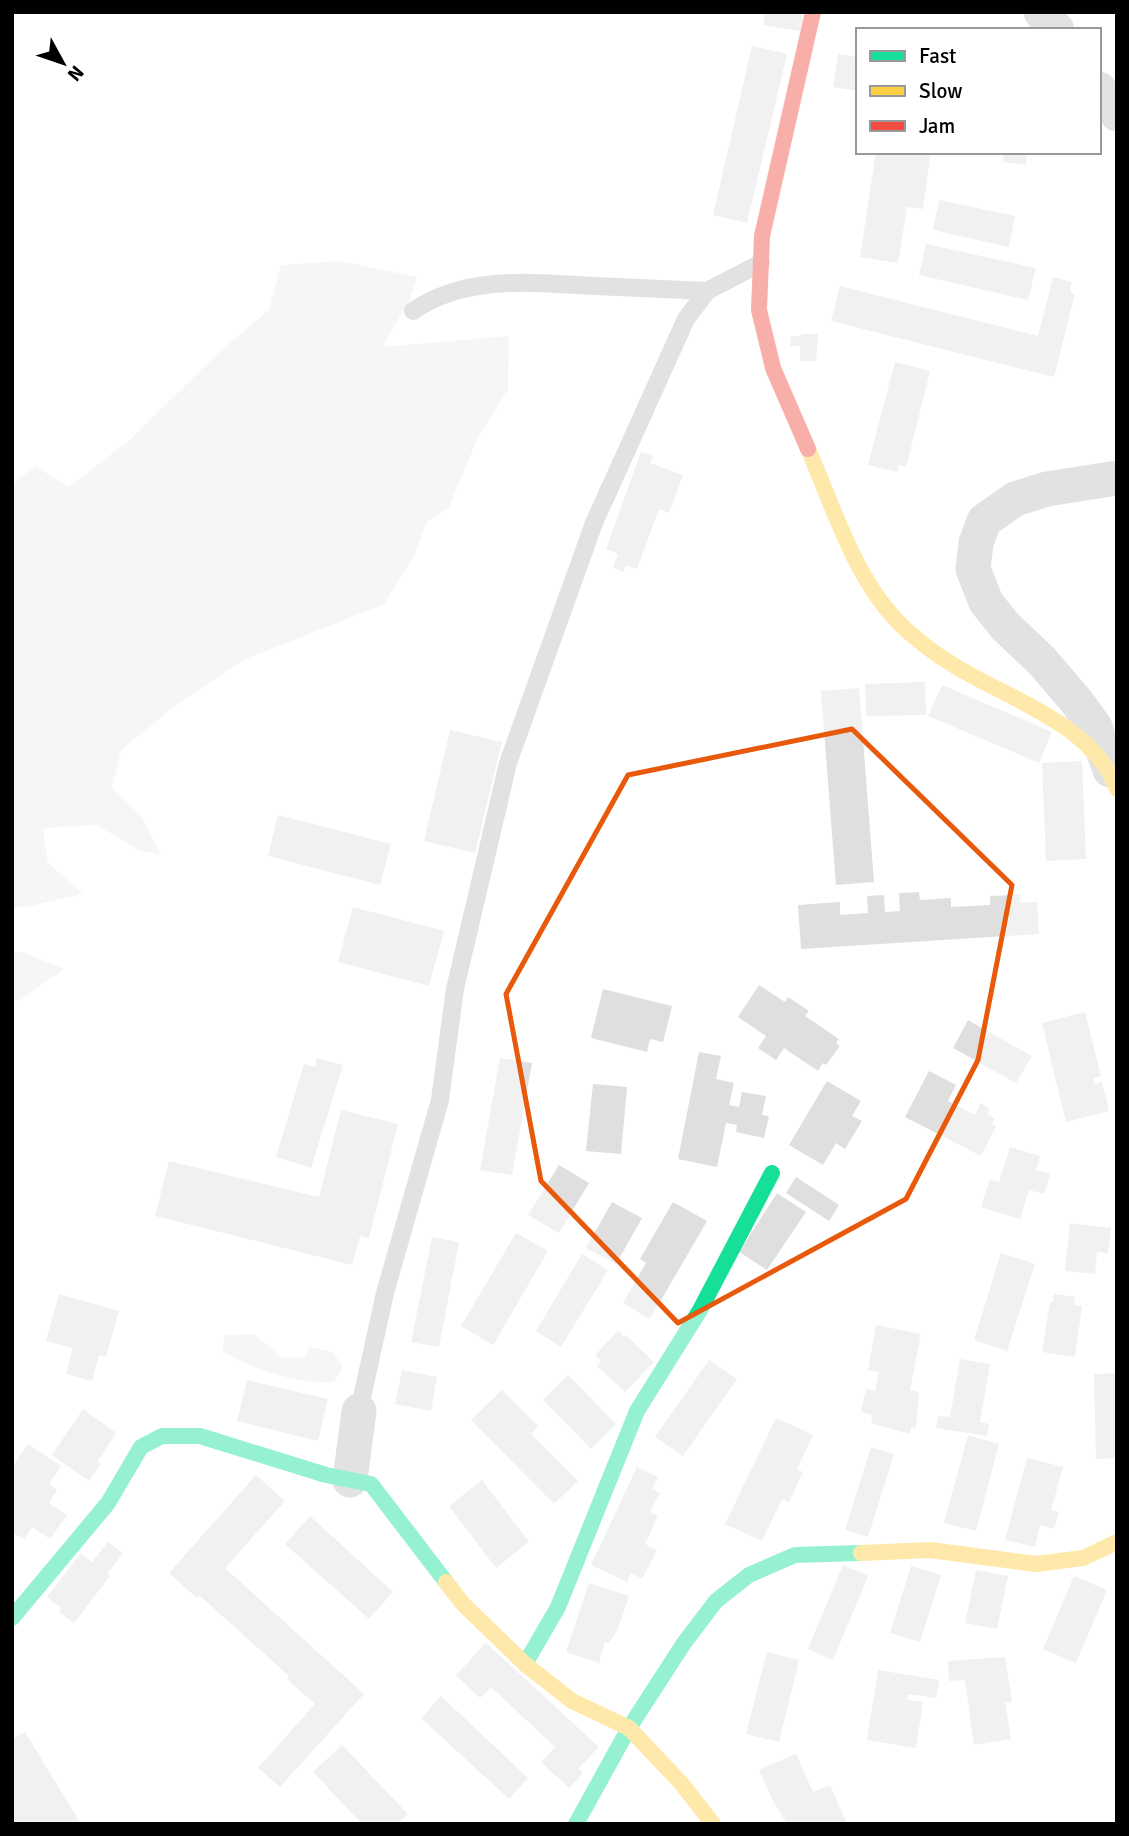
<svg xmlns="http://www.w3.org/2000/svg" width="1129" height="1836" viewBox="0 0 1129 1836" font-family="Signika,sans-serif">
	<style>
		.green { fill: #ececec }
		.building { fill: #dfdfdf }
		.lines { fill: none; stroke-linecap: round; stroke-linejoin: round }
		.lane { stroke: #bebebe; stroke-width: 18 }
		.street { stroke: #bebebe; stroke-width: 35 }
		.fast { stroke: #16e098; stroke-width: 16 }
		.slow { stroke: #ffcf43; stroke-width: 16 }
		.jam { stroke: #f24e42; stroke-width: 16 }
		.marked { fill: none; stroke: #e8590c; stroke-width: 5; stroke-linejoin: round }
	</style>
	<rect width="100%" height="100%" fill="#fff"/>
	<!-- green -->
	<g class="green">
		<polygon points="341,261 417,277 410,299 382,347 509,336 508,389 477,440 449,507 426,523 415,554 384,604 243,660 174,707 121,750 112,787 142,817 161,855 138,850 97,825 43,828 48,863 83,894 31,906 12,908 12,484 35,466 69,487 131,439 217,354 269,310 281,265"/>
		<polygon points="12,952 22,952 64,969 19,1001 12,1000"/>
		<path d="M254 1334 282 1357 304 1358 309 1347 333 1352 343 1367 334 1382C299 1385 253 1369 223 1352L224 1335Z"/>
	</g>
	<!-- building -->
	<g class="building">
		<polygon points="765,12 803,12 800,31 763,25"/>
		<polygon points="752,46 787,54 747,223 713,215"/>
		<polygon points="838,54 858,57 858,91 833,87"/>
		<polygon points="876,152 931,152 923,209 907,207 898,263 860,257"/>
		<polygon points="1004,152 1027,152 1026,165 1003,162"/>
		<polygon points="939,200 1015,216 1009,247 933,230"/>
		<polygon points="926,244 1036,268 1028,300 919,275"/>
		<polygon points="1053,277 1072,282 1070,292 1075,294 1054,377 831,321 840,286 1038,336"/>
		<polygon points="801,334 818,334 816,361 800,361 800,346 790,346 791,336 801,336"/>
		<polygon points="895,362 930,371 906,467 899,465 897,472 868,465"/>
		<polygon points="641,452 653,456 650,463 683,475 669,513 659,509 637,569 626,565 623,572 613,568 618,554 606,549"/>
		<polygon points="925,682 926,715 866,716 865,684"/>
		<polygon points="942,685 1052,732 1039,763 928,716"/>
		<polygon points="859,688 874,882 836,885 821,691"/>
		<polygon points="450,730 502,742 475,853 424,841"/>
		<polygon points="1082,761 1086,859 1046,861 1042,763"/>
		<polygon points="278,815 391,844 380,885 268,856"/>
		<polygon points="919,892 920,900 951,898 951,907 990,905 990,896 1020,895 1020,903 1037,902 1039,934 801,949 798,905 840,902 840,915 868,913 867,896 884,895 885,912 900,911 899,893"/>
		<polygon points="353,907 444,931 429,986 338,962"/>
		<polygon points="759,985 785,1002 788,997 809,1011 805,1016 839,1039 836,1043 840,1046 826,1065 823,1063 818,1071 784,1048 776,1060 758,1048 766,1036 738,1017"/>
		<polygon points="603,989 672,1006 663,1042 650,1039 647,1052 591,1038"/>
		<polygon points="1085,1012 1101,1076 1093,1078 1094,1084 1102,1082 1109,1111 1066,1122 1042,1023"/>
		<polygon points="968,1020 1032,1056 1016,1083 953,1048"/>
		<polygon points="699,1052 721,1056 716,1079 734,1083 729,1105 739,1107 742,1092 766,1096 762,1115 769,1116 764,1138 736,1132 737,1125 726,1123 717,1167 678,1159"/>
		<polygon points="317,1058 343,1065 311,1168 276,1157 304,1064 315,1067"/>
		<polygon points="500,1058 532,1063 512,1175 480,1170"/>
		<polygon points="929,1071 956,1085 948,1101 975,1115 980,1103 990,1109 987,1114 995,1119 992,1124 996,1126 981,1156 905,1117"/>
		<polygon points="827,1081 861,1101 852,1116 862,1121 845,1149 836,1143 823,1165 789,1145"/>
		<polygon points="593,1084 627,1087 621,1154 586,1151"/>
		<polygon points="341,1110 398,1124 369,1238 360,1236 352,1265 155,1216 169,1161 319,1197"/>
		<polygon points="1010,1147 1040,1156 1036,1170 1050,1174 1044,1194 1029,1190 1020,1219 981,1207 990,1179 999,1182"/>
		<polygon points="559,1165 589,1183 559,1233 528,1215"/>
		<polygon points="796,1177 839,1205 829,1221 786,1193"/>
		<polygon points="777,1193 806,1212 767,1270 739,1252"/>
		<polygon points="612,1202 642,1218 616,1264 586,1248"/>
		<polygon points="673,1202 707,1221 650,1319 623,1303 646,1263 640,1259"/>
		<polygon points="1070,1223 1111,1228 1108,1253 1097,1252 1095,1274 1065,1271"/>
		<polygon points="516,1233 548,1251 493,1345 461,1326"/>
		<polygon points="432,1237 459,1242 439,1347 411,1342"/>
		<polygon points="1001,1253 1035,1264 1007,1351 974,1340"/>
		<polygon points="582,1254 608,1270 561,1347 536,1331"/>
		<polygon points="59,1294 119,1311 106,1357 99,1355 92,1381 66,1374 73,1348 46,1341"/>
		<polygon points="1054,1294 1075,1297 1074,1305 1082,1306 1075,1357 1042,1352 1050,1302 1053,1302"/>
		<polygon points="876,1325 921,1334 910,1390 919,1392 916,1428 911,1427 910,1434 871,1423 873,1415 861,1412 866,1389 875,1391 879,1372 868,1370"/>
		<polygon points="618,1331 624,1337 626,1335 654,1362 625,1392 597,1366 601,1361 595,1355"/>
		<polygon points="960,1359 990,1364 980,1422 989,1424 987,1436 936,1428 938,1416 950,1417"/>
		<polygon points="709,1360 737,1379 683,1456 655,1437"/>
		<polygon points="402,1370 437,1377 431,1411 395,1404"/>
		<polygon points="1117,1373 1117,1458 1096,1459 1094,1374"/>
		<polygon points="568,1375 616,1424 591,1449 543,1400"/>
		<polygon points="247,1380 328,1399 318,1441 237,1421"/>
		<polygon points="502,1390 538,1426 531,1434 578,1481 554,1504 471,1420"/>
		<polygon points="83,1409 116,1433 97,1462 101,1464 89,1481 52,1455"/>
		<polygon points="776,1418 813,1435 797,1469 803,1472 789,1502 782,1499 762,1541 725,1524"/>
		<polygon points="968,1435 999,1444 976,1531 944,1523"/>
		<polygon points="28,1444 61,1466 49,1484 57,1490 49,1503 67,1515 50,1539 32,1527 24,1539 15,1534 12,1538 12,1467"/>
		<polygon points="871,1447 894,1454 868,1537 845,1530"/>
		<polygon points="1027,1458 1063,1467 1051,1510 1059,1512 1054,1529 1040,1525 1035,1547 1005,1540"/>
		<polygon points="637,1467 658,1477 652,1489 660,1493 650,1512 658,1516 645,1544 657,1550 642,1579 631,1573 627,1582 591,1565"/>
		<polygon points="256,1475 285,1501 225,1568 364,1694 280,1787 258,1768 315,1704 287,1679 289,1676 200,1596 197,1598 169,1573"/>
		<polygon points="482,1480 529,1542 496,1568 449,1506"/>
		<polygon points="310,1516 393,1592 369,1619 285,1544"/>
		<polygon points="108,1542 123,1553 107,1574 110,1576 74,1623 59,1612 61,1608 47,1597 81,1553 92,1562"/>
		<polygon points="843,1565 868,1576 833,1660 808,1649"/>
		<polygon points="911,1566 941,1575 920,1642 890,1633"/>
		<polygon points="976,1570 1008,1576 997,1629 965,1623"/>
		<polygon points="1074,1576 1107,1590 1076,1663 1043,1649"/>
		<polygon points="589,1583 629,1596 618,1629 609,1643 605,1642 599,1663 566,1652"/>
		<polygon points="486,1643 599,1747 578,1769 583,1773 569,1788 541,1762 555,1747 491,1687 480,1698 456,1675"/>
		<polygon points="767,1652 799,1660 779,1742 746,1734"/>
		<polygon points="1005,1657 1012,1702 1005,1703 1011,1739 974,1745 965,1680 949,1681 948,1661"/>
		<polygon points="878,1670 939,1680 936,1698 908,1694 907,1700 923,1702 916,1748 867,1740"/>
		<polygon points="441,1696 528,1778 509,1799 421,1718"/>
		<polygon points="25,1732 81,1824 12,1824 12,1739"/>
		<polygon points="342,1745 408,1814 398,1824 362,1824 313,1772"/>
		<polygon points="796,1754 813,1792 830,1785 847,1824 787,1824 772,1799 759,1770"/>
	</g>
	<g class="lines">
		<!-- lane -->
		<g class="lane">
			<path d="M413 311C467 274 533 283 595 286 632 288 670 289 707 291"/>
			<polyline points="359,1411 385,1293 440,1100 455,989 508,763 594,523 686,319 707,291 761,263"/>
		</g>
		<!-- street -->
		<g class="street">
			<polyline points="1041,12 1057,30"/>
			<polyline points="1099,89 1117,114"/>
			<polyline points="1110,770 1095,727 1077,702 1042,661 1005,626 986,602 973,569 976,543 984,521 1015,499 1047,489 1117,478"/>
			<polyline points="350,1480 359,1411"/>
		</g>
		<!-- fast -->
		<g class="fast">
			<polyline points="12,1618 108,1503 141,1447 162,1436 200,1436 326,1475 371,1484 446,1582"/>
			<polyline points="525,1664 558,1607 637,1411 700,1310 772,1173"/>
			<polyline points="576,1824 629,1728 684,1643 716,1601 749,1575 795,1555 861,1553"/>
		</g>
		<!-- slow -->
		<g class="slow">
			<path d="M808 449C835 510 857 589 911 634 930 651 955 667 978 679 1028 706 1095 731 1117 789"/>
			<polyline points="861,1553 930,1550 1036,1564 1083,1558 1117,1542"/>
			<polyline points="446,1582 463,1604 525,1664 572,1701 629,1728 681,1783 713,1824"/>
		</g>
		<!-- jam -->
		<polyline class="jam" points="808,449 773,368 759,310 762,236 813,12"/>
	</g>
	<!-- marked area -->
	<path d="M0 0H1129V1836H0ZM852 729 1012 885 978 1060 906 1199 678 1323 541 1181 506 994 628 775Z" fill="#fff" fill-opacity=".55" fill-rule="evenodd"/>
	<path class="marked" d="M852 729 1012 885 978 1060 906 1199 678 1323 541 1181 506 994 628 775Z"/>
	<!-- border -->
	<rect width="1129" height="1836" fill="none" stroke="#000000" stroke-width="28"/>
	<!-- legend -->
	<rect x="856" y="28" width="245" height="126" fill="#ffffff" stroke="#999999" stroke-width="2"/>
	<rect x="870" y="51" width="35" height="10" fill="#16e098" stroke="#999999" stroke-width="2"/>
	<text x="919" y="63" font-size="21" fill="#000000">Fast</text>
	<rect x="870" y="86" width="35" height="10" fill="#ffcf43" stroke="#999999" stroke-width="2"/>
	<text x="919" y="98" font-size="21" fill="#000000">Slow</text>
	<rect x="870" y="121" width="35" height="10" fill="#f24e42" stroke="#999999" stroke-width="2"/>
	<text x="919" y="133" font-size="21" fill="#000000">Jam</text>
	<!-- north arrow -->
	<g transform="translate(63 63) rotate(130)" stroke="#ffffff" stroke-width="5" paint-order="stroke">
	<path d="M0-5L12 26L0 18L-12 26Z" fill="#000000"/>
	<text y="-10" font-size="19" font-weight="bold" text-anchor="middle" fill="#000000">N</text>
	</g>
</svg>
